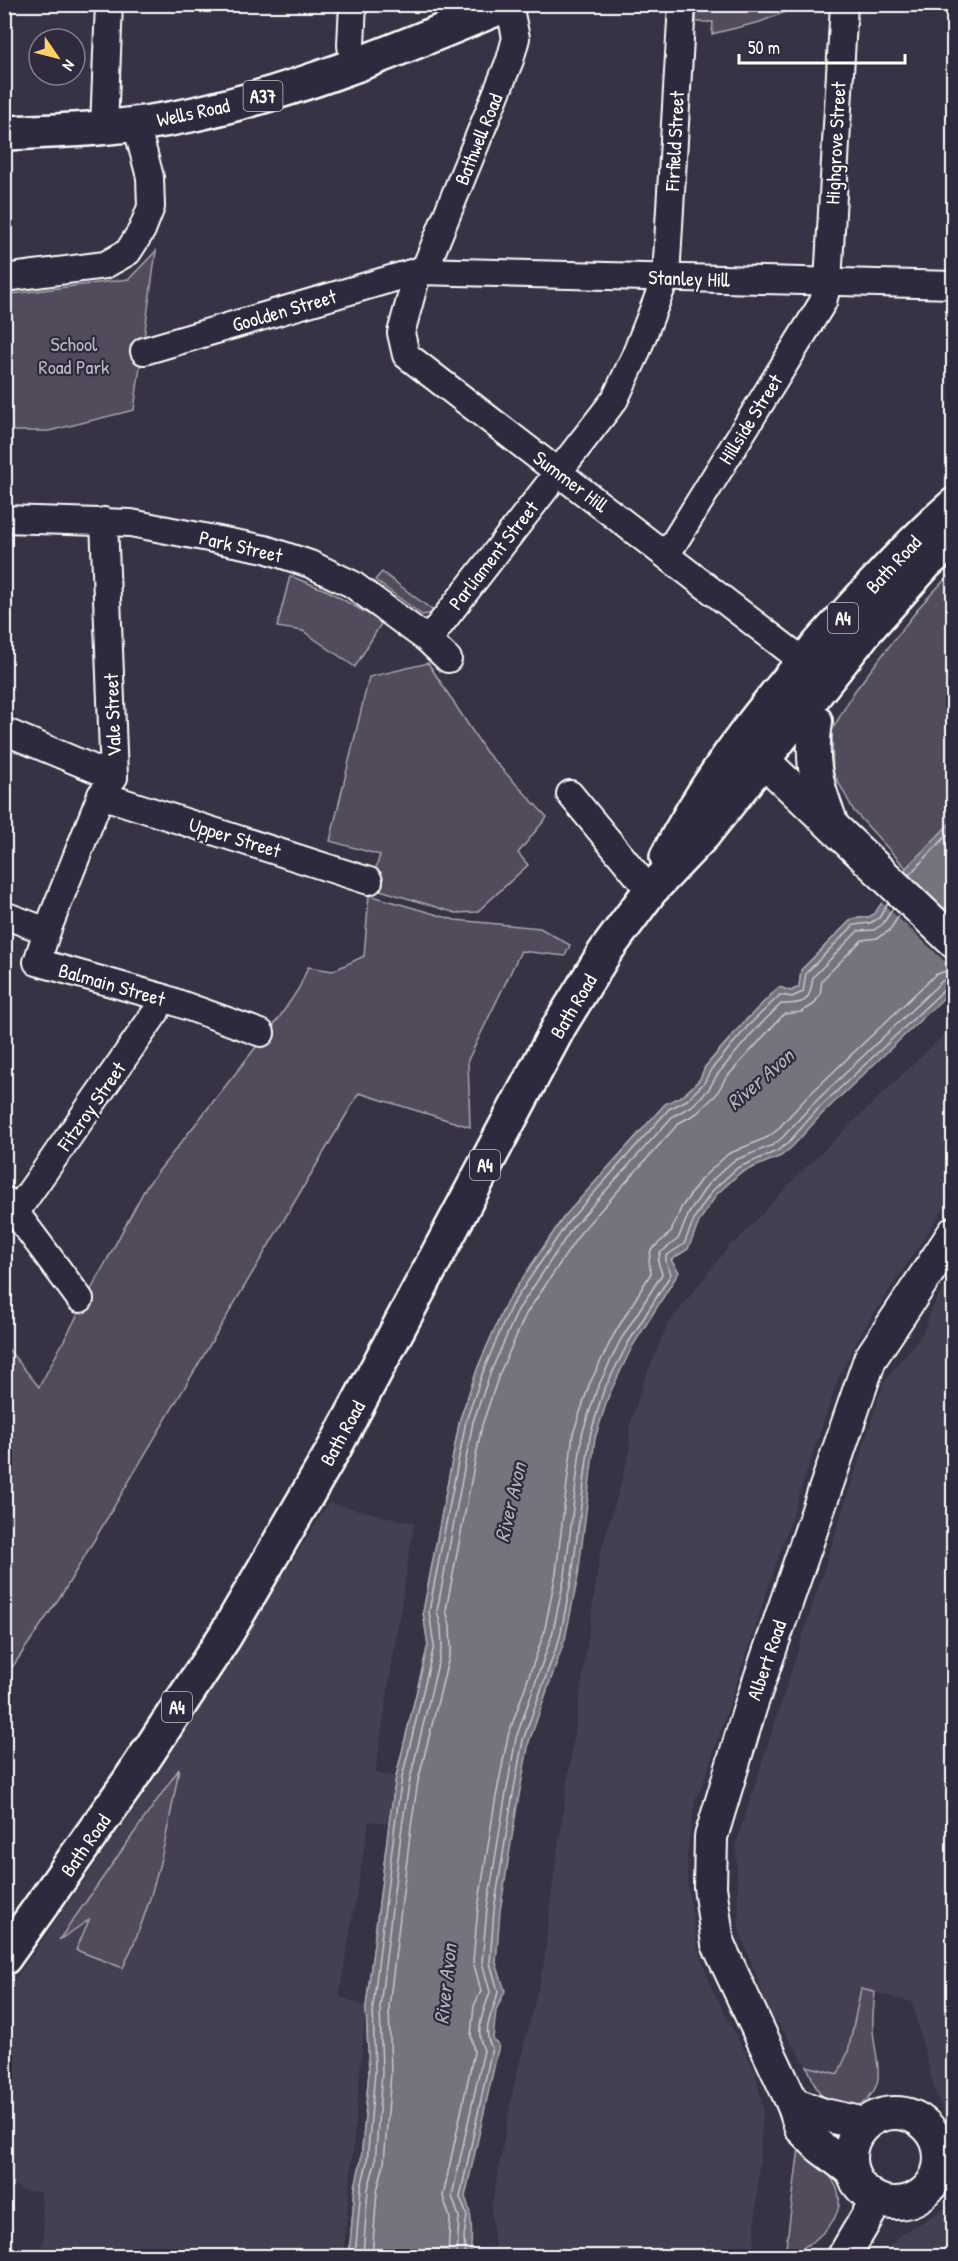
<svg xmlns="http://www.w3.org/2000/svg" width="958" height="2261" viewBox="0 0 958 2261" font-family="'Patrick Hand',sans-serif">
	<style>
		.built { fill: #444051 }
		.green { fill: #514c5c; stroke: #a8a6ae; stroke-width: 1.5 }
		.water { fill: #76737f; stroke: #adabb2; stroke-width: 1.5 }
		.pier { fill: #373345 }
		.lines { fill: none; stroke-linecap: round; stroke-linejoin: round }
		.shore { stroke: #c8c7cc; stroke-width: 1.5 }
		.minor-casing { stroke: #fff; stroke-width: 30 }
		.tertiary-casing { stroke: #fff; stroke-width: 36 }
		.trunk-casing { stroke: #fff; stroke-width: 38 }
		.minor { stroke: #2f2a3d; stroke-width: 26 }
		.tertiary { stroke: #2f2a3d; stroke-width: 32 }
		.trunk { stroke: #2f2a3d; stroke-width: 33 }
		.labels { text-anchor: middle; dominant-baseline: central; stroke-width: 4.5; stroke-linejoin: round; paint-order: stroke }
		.shield { fill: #2f2a3d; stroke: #c1bfc5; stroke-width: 1.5 }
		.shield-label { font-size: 18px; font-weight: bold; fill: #fff }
		.street-label { font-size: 20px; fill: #fff; stroke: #2f2a3d }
		.park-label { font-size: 20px; fill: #b9b7be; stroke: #2f2a3d }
		.water-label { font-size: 21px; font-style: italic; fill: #b4b2b9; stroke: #2f2a3d }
	</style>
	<rect width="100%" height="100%" fill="#373345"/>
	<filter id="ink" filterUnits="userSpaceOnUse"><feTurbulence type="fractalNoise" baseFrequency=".0167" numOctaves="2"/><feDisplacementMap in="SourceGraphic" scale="12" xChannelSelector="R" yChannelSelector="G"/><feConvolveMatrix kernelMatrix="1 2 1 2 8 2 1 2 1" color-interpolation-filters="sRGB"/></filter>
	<g filter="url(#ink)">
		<!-- built -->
		<g class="built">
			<polygon points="953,1026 953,1194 861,1333 838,1378 703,1784 695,1800 687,1854 687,1881 698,1949 712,1989 755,2071 763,2107 753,2256 496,2256 491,2210 513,2090 544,1964 551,1897 600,1555 630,1451 629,1429 644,1381 667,1326 732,1242 735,1243 797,1176"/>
			<polygon points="953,1275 953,2121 946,2119 935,2091 912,2002 861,1989 848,2052 838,2074 807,2066 769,2010 739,1929 736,1844 884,1382 923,1333 935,1302"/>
			<polygon points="329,1503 414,1523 375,1773 396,1777 389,1824 369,1821 339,1996 366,2007 343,2256 40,2256 44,2237 41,2192 20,2190 5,2176 5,1994 160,1771"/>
			<polygon points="953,2204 953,2256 880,2256 899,2236"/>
		</g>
		<!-- green -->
		<g class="green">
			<polygon points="697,5 697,4 803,5 760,22 712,34 713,22 696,22"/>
			<polygon points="156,251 134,410 49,431 5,431 4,295 129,279"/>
			<polygon points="953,571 953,876 693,1111 349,2256 355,2187 361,2161 369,2072 366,2007 389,1824 396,1777 428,1645 423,1612 460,1419 478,1367 506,1303 563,1218 665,1104 684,1095 700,1079 705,1067 744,1022 779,987 791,991 799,987 801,970 852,919 869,917 875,913 906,868 854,811 833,772 832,730 854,692 921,605"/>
			<polygon points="382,572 436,613 422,615 375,580"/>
			<polygon points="290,576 328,591 382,622 355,667 303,631 277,627"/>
			<polygon points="428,663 486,752 547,817 518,853 528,865 477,912 456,913 370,887 380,855 330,841 369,677"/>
			<polygon points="369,895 455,920 540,928 570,945 565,956 521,951 468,1060 470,1127 359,1093 64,1591 5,1678 5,1345 39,1387 146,1187 279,1018 299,988 308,967 333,971 364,956"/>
			<path d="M179 1769C166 1841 155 1900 123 1968L76 1950 89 1920 59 1940Z"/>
			<path d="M861 1989 875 1992C874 2004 872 2018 873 2030 875 2062 891 2087 856 2107 822 2102 820 2099 807 2066L838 2074 848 2052Z"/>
			<path d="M799 2148C850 2183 855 2216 800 2250L786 2248Z"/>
		</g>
		<!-- water -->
		<path class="water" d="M953 820V989L822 1114 792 1147 781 1156 740 1173 717 1194 700 1220 688 1249 671 1260 679 1272 632 1347 609 1395 595 1438 578 1577 565 1639 529 1742 517 1806 500 1911 496 1963 505 1991 496 2010 493 2039 499 2045 465 2197C474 2218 471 2234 471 2256H349L355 2187 361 2161 369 2072 366 2007 389 1824 396 1777 428 1645 423 1612 460 1419 478 1367 506 1303 563 1218 665 1104 684 1095 700 1079 705 1067 744 1022 779 987 791 991 799 987 801 970 852 919 869 917 875 913 906 868Z"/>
		<!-- pier -->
		<polygon class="pier" points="900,871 953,919 953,969 879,900"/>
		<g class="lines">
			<!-- shore -->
			<g class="shore">
				<polyline points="909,875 954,828"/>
				<polyline points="355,2256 361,2188 367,2162 375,2072 373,2007 395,1824 402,1778 434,1646 429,1611 466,1421 484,1369 511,1306 568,1222 669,1109 687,1100 704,1083 710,1071 748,1026 780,995 792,997 803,992 806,973 854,925 870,923 879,918 888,903"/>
				<path d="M363 2256 368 2189 375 2163 382 2073 380 2007 402 1826 410 1779 442 1647 441 1627 437 1611 473 1422 491 1371 518 1310 573 1227 673 1116 692 1106 709 1089 717 1075 754 1031 781 1004C806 1004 810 1002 813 977L858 931 874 930 883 924 893 908"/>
				<polyline points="372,2256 377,2191 384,2163 391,2073 389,2007 411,1827 418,1781 451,1649 450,1626 446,1610 482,1425 499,1375 526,1314 581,1232 679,1123 697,1113 716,1095 725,1079 784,1014 801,1012 813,1005 820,995 822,980 862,940 877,938 889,931 900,914"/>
				<polyline points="448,2256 450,2218 443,2196 474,2052 471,2035 474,2006 481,1991 473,1961 478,1908 495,1802 508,1736 544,1633 556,1573 573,1434 589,1385 613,1336 651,1273 649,1261 651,1250 671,1232 681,1208 701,1179 728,1154 768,1137 776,1131 807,1097 935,975 954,968"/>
				<path d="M457 2256 459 2217 452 2196 484 2050C474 2031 484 2010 490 1992L482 1962 487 1909 504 1804 516 1738 552 1635 565 1575 582 1434 597 1389 620 1341 662 1274 658 1262 660 1253 678 1239 689 1213 708 1184 733 1161 773 1145 782 1138 813 1104 942 981 954 977"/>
				<path d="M465 2256 464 2236 467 2216 460 2197 492 2048C480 2028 495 2011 498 1991L490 1963 494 1910 511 1805 523 1740 560 1637 572 1576 590 1436 603 1392 627 1345 671 1274 666 1262V1256L684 1244 695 1217 713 1190 737 1168 777 1151 788 1143 818 1109 947 987 954 985"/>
			</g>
			<!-- minor casing -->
			<g class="minor-casing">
				<g id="minor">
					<polyline points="353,4 351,45 354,67"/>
					<polyline points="104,127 109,4"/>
					<polyline points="418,271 401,333 406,355 803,661"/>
					<polyline points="424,271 510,60 516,38 509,4"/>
					<polyline points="4,278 105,265 128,252 142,230 151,207 150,177 136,124"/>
					<polyline points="144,351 418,271 954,285"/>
					<polyline points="4,519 131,523 265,549 310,564 352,584 428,640 448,659"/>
					<polyline points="667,554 823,302 828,282 844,4"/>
					<polyline points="428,640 615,399 635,356 666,277 682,4"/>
					<polyline points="4,731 114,777"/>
					<polyline points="570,794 650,891"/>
					<polyline points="101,795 369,881"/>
					<polyline points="4,915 47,931 37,962 161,997 261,1033"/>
					<polyline points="47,931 101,795 114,777 104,521"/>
					<polyline points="7,1201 80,1299"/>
					<polyline points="16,1212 156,1012 161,997"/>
				</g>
			</g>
			<!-- tertiary casing -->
			<g class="tertiary-casing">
				<g id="tertiary">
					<path d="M816 721C810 760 816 783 830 819"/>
					<polyline points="744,742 954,942"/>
					<polyline points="793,2104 824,2115 865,2124"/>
					<circle cx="895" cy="2158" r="45"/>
					<polyline points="852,2171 820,2147 801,2128 793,2104 718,1944 710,1887 711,1837 750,1708 870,1359 954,1233"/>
					<polyline points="844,2256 877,2200"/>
				</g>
			</g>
			<!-- trunk casing -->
			<g class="trunk-casing">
				<g id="trunk">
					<path d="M4 133C66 131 130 128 190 115 300 91 404 47 508 4"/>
					<path d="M667 857C714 765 781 685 851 609 884 573 917 537 954 505"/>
					<polyline points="4,1958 128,1783 225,1636 335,1447 560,1025 605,952 650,891 704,834 867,629 926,563 954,539"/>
				</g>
			</g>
			<!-- minor -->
			<use href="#minor" class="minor"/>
			<!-- tertiary -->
			<use href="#tertiary" class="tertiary"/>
			<!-- trunk -->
			<use href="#trunk" class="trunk"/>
		</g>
	</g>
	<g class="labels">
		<!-- shield labels -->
		<g class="shield">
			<rect x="243.5" y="81" width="39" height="30" rx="4.5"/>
			<rect x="828" y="603" width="30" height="30" rx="4.5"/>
			<rect x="470" y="1150" width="30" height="30" rx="4.5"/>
			<rect x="162" y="1692" width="30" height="30" rx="4.5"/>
		</g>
		<g class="shield-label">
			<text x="263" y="96">A37</text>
			<text x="843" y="618">A4</text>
			<text x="485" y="1165">A4</text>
			<text x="177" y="1707">A4</text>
		</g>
		<!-- street labels -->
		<g class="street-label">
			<text transform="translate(193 112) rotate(-12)">Wells Road</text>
			<text transform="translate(478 139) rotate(-68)">Bathwell Road</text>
			<text transform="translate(674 141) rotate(-87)">Firfield Street</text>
			<text transform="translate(835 143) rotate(-87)">Highgrove Street</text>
			<text transform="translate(689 278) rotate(2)">Stanley Hill</text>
			<text transform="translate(284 310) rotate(-16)">Goolden Street</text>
			<text transform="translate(750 419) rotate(-58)">Hillside Street</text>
			<text transform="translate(571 481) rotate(37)">Summer Hill</text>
			<text transform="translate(241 546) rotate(13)">Park Street</text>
			<text transform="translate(493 555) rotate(-52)">Parliament Street</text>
			<text transform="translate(893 564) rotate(-47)">Bath Road</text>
			<text transform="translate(112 715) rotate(-92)">Vale Street</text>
			<text transform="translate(235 837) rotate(17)">Upper Street</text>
			<text transform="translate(112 984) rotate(16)">Balmain Street</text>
			<text transform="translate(573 1006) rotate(-59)">Bath Road</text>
			<text transform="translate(91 1106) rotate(-55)">Fitzroy Street</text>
			<text transform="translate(342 1433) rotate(-61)">Bath Road</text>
			<text transform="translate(766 1660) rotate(-71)">Albert Road</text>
			<text transform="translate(85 1845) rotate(-55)">Bath Road</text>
		</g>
		<!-- park labels -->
		<g class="park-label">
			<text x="74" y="343">School<tspan x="74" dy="23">Road Park</tspan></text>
		</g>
		<!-- water labels -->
		<g class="water-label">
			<text transform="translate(760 1079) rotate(-41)">River Avon</text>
			<text transform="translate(510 1502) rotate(-77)">River Avon</text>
			<text transform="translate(445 1984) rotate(-84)">River Avon</text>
		</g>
	</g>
	<!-- margin -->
	<rect width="958" height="2261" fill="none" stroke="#2f2a3d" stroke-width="24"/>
	<rect x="12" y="12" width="934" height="2237" fill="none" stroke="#fff" stroke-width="2" filter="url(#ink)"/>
	<!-- north arrow -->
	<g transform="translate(57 57) rotate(125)"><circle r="28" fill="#2f2a3d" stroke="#827f8b" stroke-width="1.5"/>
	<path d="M0-4.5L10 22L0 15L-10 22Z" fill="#ffd166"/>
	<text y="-9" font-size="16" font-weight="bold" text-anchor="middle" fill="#ffffff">N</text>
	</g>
	<!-- scale -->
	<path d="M739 54v9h166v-9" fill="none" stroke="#ffffff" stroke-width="3"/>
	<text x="748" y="54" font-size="18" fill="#ffffff" stroke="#2f2a3d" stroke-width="4.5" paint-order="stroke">50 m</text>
</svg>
